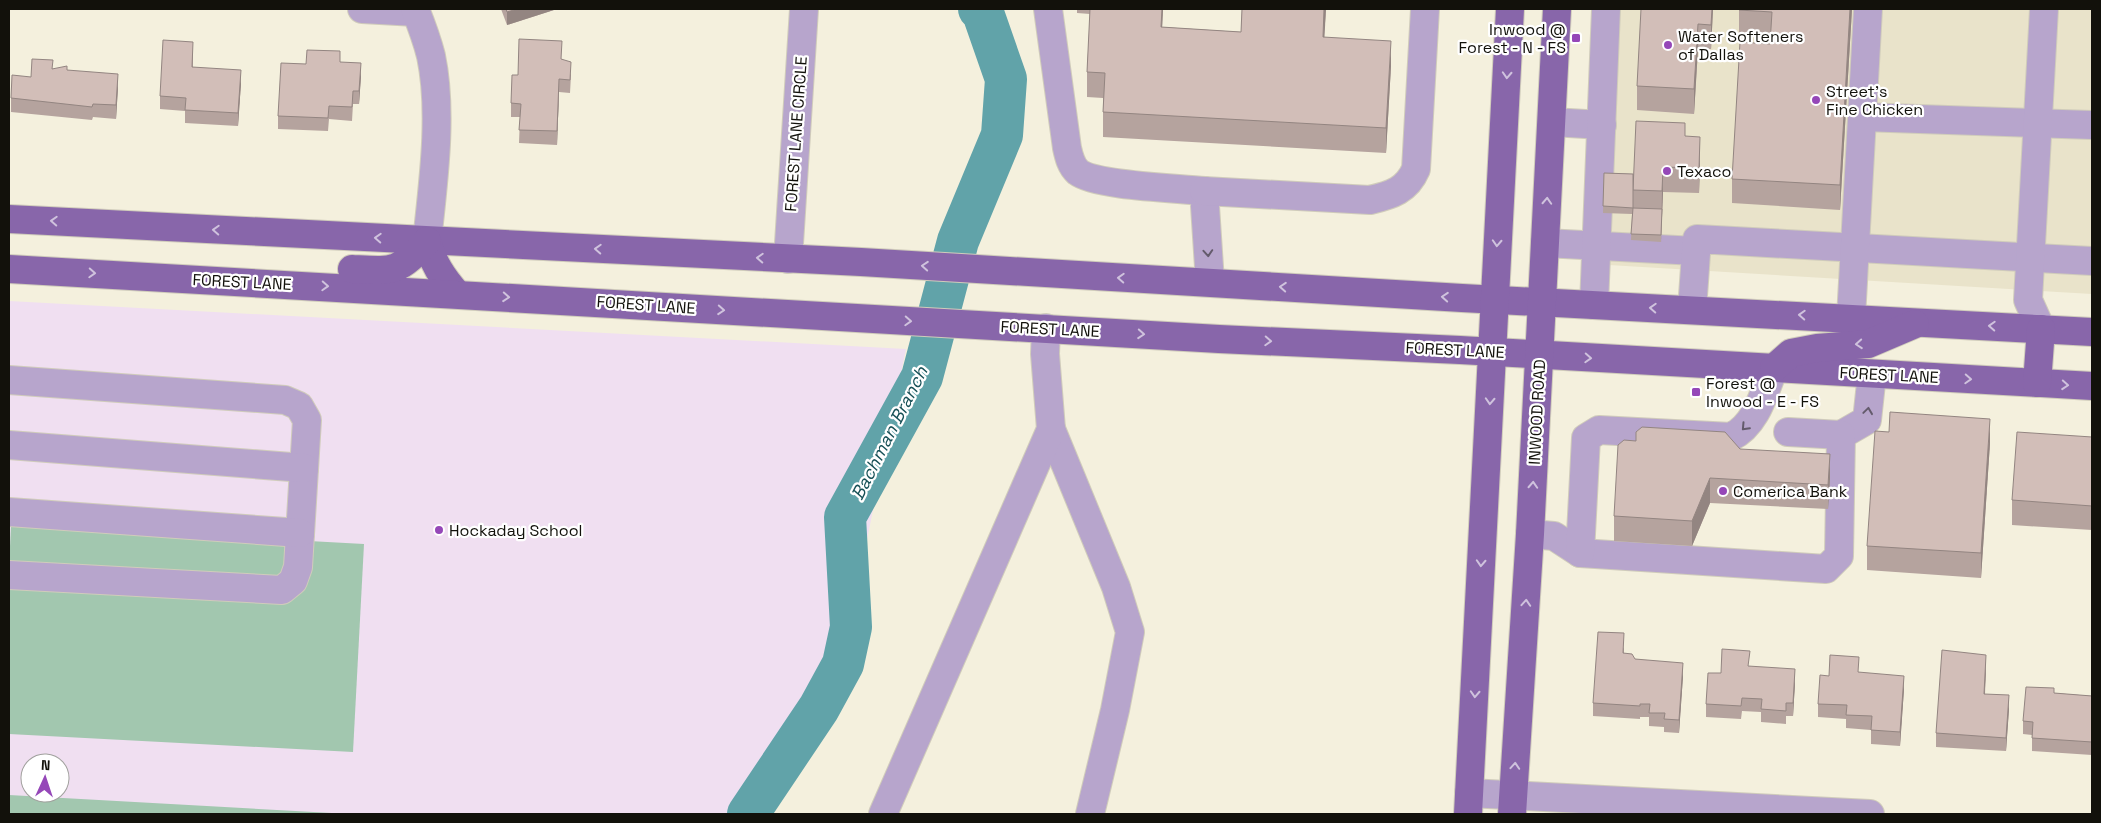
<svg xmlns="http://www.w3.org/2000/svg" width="2101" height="823" viewBox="0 0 2101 823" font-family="'Space Grotesk',sans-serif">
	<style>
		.built { fill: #e9e3ca }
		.education { fill: #f0dff1; fill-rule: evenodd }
		.green { fill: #a2c7af }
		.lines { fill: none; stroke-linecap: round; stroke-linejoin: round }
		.river { stroke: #61a3a9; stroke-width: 42 }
		.minor-casing { stroke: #d0ccbb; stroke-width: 30 }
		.major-casing { stroke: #d0ccbb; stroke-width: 30 }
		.minor { stroke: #b7a5cc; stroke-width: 28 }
		.major { stroke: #86a; stroke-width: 28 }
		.wall { fill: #b5a39e }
		.shaded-wall { fill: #938581 }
		.building { fill: #d2beb8; stroke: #938581 }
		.oneway { stroke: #cfc2dd }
		.oneway2 { stroke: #645b6c }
		.poi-dot { fill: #9547b8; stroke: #fff; stroke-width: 2 }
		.labels { text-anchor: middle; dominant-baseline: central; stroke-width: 4.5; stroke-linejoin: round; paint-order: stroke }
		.poi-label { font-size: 16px; fill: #12110b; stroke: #fff; text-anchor: start }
		.street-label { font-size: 16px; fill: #12110b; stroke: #fff }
		.water-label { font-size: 18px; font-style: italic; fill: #165056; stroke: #fff }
	</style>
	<rect width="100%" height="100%" fill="#f4f0dd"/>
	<!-- built -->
	<polygon class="built" points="1605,9 2092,9 2092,294 1592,264"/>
	<!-- education -->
	<path class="education" d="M9 301 906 349 863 559 847 618 827 667 792 713 763 772 735 814H9ZM30 763H60V793H30Z"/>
	<!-- green -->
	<g class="green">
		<polygon points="11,525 364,544 353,752 9,734 9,568"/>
		<polygon points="9,795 350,814 9,814"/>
	</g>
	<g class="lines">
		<!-- river -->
		<polyline class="river" points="748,814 819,708 843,664 851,627 845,517 922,377 958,241 1002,135 1006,79 983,13 979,9"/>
		<!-- minor casing -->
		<g class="minor-casing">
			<g id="minor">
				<polyline points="362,9 416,12"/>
				<path d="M415 9C421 24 427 40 431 56 443 113 433 184 427 241"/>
				<path d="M1048 9 1067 148C1069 157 1071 166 1078 172 1096 186 1178 188 1204 191L1210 282"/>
				<polyline points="1862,117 2092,125"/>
				<polyline points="1552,122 1602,125"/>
				<path d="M1204 191 1370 200C1392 195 1407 190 1416 169L1425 9"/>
				<polyline points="1545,243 1696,251"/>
				<polyline points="788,259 804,9"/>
				<polyline points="1594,305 1606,9"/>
				<polyline points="1692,310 1697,239 2092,261"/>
				<polyline points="1851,318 1868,9"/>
				<polyline points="2041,329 2028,300 2044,9"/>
				<polyline points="9,380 285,400 299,406 307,420 298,567 293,581 282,590 9,575"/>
				<polyline points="1051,429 1116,587 1130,632 1115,710 1090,814"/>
				<polyline points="1841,435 1867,420 1872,374"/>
				<polyline points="9,445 304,468"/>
				<polyline points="9,512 300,533"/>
				<polyline points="1530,534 1554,536 1580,553 1826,569 1839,556 1841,435 1788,432"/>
				<path d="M1580 553 1586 438 1599 430 1731 437C1756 425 1764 393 1774 368"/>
				<polyline points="1469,793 1870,814"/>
				<polyline points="883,814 1051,429 1045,354 1046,328"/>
			</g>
		</g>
		<!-- major casing -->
		<g class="major-casing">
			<g id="major">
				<polyline points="9,219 861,262 1462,298 2092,332"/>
				<path d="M427 241C433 263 442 277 457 294"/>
				<polyline points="9,269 1219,339 1460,350 2092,386"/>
				<path d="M352 269C394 271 398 273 427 241"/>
				<polyline points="1774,368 1791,353 1817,348 1868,344 1915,324"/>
				<polyline points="2037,383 2041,329"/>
				<polyline points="1468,814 1510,9"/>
				<polyline points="1512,814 1530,534 1557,9"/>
			</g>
		</g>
		<!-- minor -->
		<use href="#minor" class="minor"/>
		<!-- major -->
		<use href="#major" class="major"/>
	</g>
	<!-- wall -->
	<g class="wall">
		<polygon points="501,9 557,9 507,25"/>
		<polygon points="1077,9 1163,9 1162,27 1241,32 1242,9 1326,9 1324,37 1391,66 1386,153 1103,137 1103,98 1087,97 1087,72 1090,14 1077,13"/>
		<polygon points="1713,9 1711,49 1698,49 1694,114 1637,110 1637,86"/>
		<polygon points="1739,9 1852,9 1840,210 1732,203 1732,179 1770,44 1771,37 1739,35"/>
		<polygon points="193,55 193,67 241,83 238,126 185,123 185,111 160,109 160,96"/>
		<polygon points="562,60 571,75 570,93 559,92 557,145 519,143 520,117 511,117 511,103 518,75"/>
		<polygon points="340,62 361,76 359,104 353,104 352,121 329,119 328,131 278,129 278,116 306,64"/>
		<polygon points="53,69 67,70 118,87 116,119 93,117 92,120 11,112 11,98 31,77"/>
		<polygon points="1685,136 1700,161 1699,193 1663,192 1661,242 1631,240 1632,214 1603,213 1604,173 1633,174"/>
		<polygon points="2092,437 2092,530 2012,525 2012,500"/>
		<polygon points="1990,443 1981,578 1867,570 1867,546"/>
		<polygon points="1740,449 1830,479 1828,509 1710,503 1692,546 1614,541 1614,516"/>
		<polygon points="1624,647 1624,653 1635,659 1683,676 1679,733 1664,732 1664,727 1649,726 1649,717 1640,717 1640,719 1593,716 1593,703"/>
		<polygon points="1749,666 1795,683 1793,716 1786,716 1786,724 1761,722 1761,712 1742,711 1741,719 1706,717 1706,704 1721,673"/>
		<polygon points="1986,669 1985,694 2009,709 2006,751 1936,747 1936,733"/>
		<polygon points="1859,672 1904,689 1900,746 1871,744 1871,730 1846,728 1846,719 1818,717 1818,704 1829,676"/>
		<polygon points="2054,693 2092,696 2092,755 2032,751 2032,735 2023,734 2023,721"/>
	</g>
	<!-- shaded-wall -->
	<g class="shaded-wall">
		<polygon points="517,9 557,9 507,25 507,12"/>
		<polygon points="1162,9 1163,9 1161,52 1161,27"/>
		<polygon points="1324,9 1326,9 1323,62 1323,37"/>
		<polygon points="1712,9 1713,9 1711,49 1711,25"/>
		<polygon points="1850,9 1852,9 1840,210 1840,185"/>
		<polygon points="1698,24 1698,49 1694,114 1694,89"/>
		<polygon points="1391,41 1391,66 1386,153 1386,128"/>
		<polygon points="361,63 361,76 359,104 359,91"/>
		<polygon points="241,70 241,83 238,126 238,113"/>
		<polygon points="118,74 118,87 116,119 116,105"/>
		<polygon points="559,79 559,92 557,145 557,131"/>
		<polygon points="1700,137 1700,161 1699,193 1699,168"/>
		<polygon points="1663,167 1663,192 1661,242 1662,191"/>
		<polygon points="1990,419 1990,443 1981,578 1981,553"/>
		<polygon points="1830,454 1830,479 1828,509 1828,485"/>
		<polygon points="1710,478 1710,503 1692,546 1692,521"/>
		<polygon points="1986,655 1986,669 1984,707 1984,694"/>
		<polygon points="1683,663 1683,676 1679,733 1679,720"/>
		<polygon points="1795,669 1795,683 1793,716 1793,703"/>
		<polygon points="1904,676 1904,689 1900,746 1900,732"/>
		<polygon points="2009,695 2009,709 2006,751 2006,738"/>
	</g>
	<!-- building -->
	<g class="building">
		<polygon points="506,9 517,9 507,12"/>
		<polygon points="1090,9 1162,9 1161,27 1241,32 1242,9 1324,9 1323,37 1391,41 1386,128 1103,112 1105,73 1087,72"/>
		<polygon points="1641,9 1712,9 1711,25 1698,24 1694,89 1637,86"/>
		<polygon points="1739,9 1850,9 1840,185 1732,179 1740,42 1770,44 1772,12 1739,10"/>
		<polygon points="519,39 562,41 561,59 571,62 570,80 559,79 557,131 519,130 521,104 511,103 512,75 518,75"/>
		<polygon points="163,40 193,42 192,67 241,70 238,113 185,110 186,98 160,96"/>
		<polygon points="307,50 340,51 340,62 361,63 359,91 353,91 352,107 329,106 328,118 278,116 281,63 306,64"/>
		<polygon points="32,59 53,60 52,69 67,66 67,70 118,74 116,105 93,104 92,107 11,98 12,75 31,77"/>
		<polygon points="1636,121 1685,123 1685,136 1700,137 1699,168 1663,167 1662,191 1633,190"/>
		<polygon points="1604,173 1633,174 1633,208 1603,206"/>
		<polygon points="1633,208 1662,209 1661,235 1631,234"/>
		<polygon points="1890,412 1990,419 1981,553 1867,546 1875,431 1889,432"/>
		<polygon points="1642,427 1725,432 1740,449 1830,454 1828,485 1710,478 1692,521 1614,516 1618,445 1624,440 1636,441 1636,432"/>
		<polygon points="2017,432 2092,437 2092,506 2012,500"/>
		<polygon points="1598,632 1624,633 1623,653 1632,654 1635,659 1683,663 1679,720 1664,719 1665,713 1649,713 1650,704 1640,704 1640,706 1593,703"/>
		<polygon points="1722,649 1750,651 1748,666 1795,669 1793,703 1786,703 1786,711 1761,709 1762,699 1742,698 1741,706 1706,704 1708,673 1721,673"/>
		<polygon points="1942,650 1986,655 1984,694 2009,695 2006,738 1936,733"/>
		<polygon points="1830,655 1859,657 1858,672 1904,676 1900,732 1871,730 1872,716 1846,715 1847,705 1818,704 1820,675 1829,676"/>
		<polygon points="2026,687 2054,688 2054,693 2092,696 2092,742 2032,738 2033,722 2023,721"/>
	</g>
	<!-- one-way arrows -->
	<defs><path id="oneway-chevron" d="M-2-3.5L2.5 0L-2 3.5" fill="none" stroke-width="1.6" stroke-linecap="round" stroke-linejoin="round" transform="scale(1.25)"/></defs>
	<g class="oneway">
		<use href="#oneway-chevron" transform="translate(1507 75) rotate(93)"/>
		<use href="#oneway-chevron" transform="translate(1547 201) rotate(-87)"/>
		<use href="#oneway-chevron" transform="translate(54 221) rotate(-177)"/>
		<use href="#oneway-chevron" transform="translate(216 230) rotate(-177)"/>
		<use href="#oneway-chevron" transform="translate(378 238) rotate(-177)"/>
		<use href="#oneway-chevron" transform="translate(1497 243) rotate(93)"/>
		<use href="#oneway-chevron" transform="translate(598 249) rotate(-177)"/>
		<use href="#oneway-chevron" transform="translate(760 258) rotate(-177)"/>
		<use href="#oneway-chevron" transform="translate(925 266) rotate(-176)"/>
		<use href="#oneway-chevron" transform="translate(92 273) rotate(3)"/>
		<use href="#oneway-chevron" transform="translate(1121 278) rotate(-177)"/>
		<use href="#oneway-chevron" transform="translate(325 286) rotate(3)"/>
		<use href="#oneway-chevron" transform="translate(1283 287) rotate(-176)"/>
		<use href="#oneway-chevron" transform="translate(506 297) rotate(4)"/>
		<use href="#oneway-chevron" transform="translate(1445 297) rotate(-176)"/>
		<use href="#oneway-chevron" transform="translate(1653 308) rotate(-177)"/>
		<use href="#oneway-chevron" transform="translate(721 310) rotate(4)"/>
		<use href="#oneway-chevron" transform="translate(1802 315) rotate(-177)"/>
		<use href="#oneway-chevron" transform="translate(908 321) rotate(3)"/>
		<use href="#oneway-chevron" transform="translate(1992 326) rotate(-177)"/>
		<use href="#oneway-chevron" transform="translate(1141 334) rotate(4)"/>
		<use href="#oneway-chevron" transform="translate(1268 341) rotate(3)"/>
		<use href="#oneway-chevron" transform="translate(1859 344) rotate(176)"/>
		<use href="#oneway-chevron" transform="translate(1588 358) rotate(3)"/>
		<use href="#oneway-chevron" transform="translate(1968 379) rotate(3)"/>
		<use href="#oneway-chevron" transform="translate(2065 385) rotate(4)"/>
		<use href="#oneway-chevron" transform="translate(1490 401) rotate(93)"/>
		<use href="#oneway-chevron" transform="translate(1533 485) rotate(-87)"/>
		<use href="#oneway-chevron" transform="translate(1481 563) rotate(93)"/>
		<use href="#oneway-chevron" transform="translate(1526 603) rotate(-86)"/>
		<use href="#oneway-chevron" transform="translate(1475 694) rotate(93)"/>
		<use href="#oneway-chevron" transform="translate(1515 766) rotate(-86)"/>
	</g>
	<g class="oneway2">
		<use href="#oneway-chevron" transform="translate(1208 253) rotate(86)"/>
		<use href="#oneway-chevron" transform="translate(1868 411) rotate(-82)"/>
		<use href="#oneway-chevron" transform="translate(1745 427) rotate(133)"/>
	</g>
	<!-- markers -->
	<g class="poi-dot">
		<rect x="1571" y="33" width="10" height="10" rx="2.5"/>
		<circle cx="1668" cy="45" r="5"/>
		<circle cx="1816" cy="100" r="5"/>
		<circle cx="1667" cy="171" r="5"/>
		<rect x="1691" y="387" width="10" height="10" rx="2.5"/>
		<circle cx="1723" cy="491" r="5"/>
		<circle cx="439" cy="530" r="5"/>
	</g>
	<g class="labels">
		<!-- poi labels -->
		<g class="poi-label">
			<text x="1566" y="29" text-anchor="end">Inwood @<tspan x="1566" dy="18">Forest - N - FS</tspan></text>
			<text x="1678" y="36">Water Softeners<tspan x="1678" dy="18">of Dallas</tspan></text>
			<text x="1826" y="91">Street's<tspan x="1826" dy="18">Fine Chicken</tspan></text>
			<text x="1677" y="171">Texaco</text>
			<text x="1706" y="383">Forest @<tspan x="1706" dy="18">Inwood - E - FS</tspan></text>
			<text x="1733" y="491">Comerica Bank</text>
			<text x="449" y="530">Hockaday School</text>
		</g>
		<!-- street labels -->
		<g class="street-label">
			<text transform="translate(796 134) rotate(-86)">FOREST LANE CIRCLE</text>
			<text transform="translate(242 282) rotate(3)">FOREST LANE</text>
			<text transform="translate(646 305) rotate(4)">FOREST LANE</text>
			<text transform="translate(1050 329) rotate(3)">FOREST LANE</text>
			<text transform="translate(1455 350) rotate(3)">FOREST LANE</text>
			<text transform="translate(1889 375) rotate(3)">FOREST LANE</text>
			<text transform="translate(1537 412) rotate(-87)">INWOOD ROAD</text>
		</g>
		<!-- water labels -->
		<g class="water-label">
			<text transform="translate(889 433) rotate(-63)">Bachman Branch</text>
		</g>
	</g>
	<!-- border -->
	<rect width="2101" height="823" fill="none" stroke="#12110b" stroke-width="20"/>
	<!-- north arrow -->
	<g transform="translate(45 778) rotate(3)"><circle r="24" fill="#ffffff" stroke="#a0a09d"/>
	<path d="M0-4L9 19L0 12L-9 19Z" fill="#9547b8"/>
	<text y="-8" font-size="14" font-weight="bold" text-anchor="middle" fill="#12110b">N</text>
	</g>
</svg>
